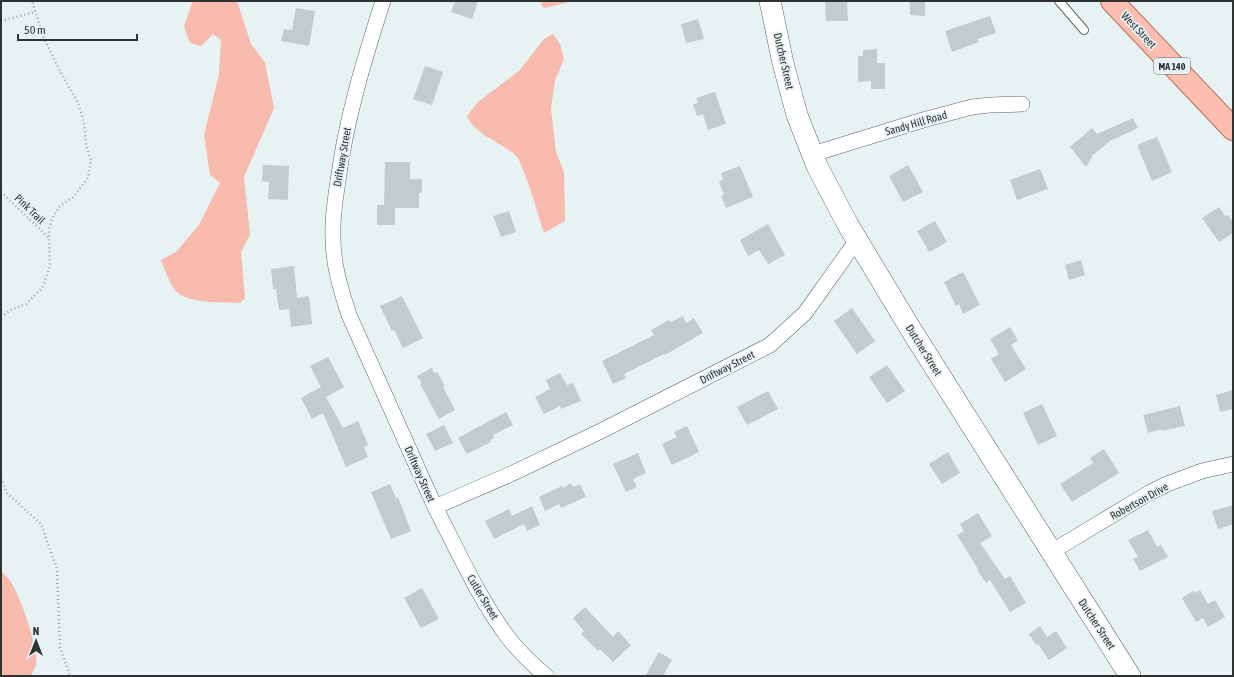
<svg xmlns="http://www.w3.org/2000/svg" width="1234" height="677" viewBox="0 0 1234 677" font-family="'Asap Condensed',sans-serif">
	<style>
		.green { fill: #f7baac }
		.building { fill: #c2ccce }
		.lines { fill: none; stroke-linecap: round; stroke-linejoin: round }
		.lane-casing { stroke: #5d6668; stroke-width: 10 }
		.street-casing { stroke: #5d6668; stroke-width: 16 }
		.secondary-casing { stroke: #5d6668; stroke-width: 22 }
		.primary-casing { stroke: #b57060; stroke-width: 24 }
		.path { stroke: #9ea6a7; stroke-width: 2.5; stroke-dasharray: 1 3; stroke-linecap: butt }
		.lane { stroke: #fff; stroke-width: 8 }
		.street { stroke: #fff; stroke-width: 15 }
		.secondary { stroke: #fff; stroke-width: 21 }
		.primary { stroke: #febeaf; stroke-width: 22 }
		.labels { text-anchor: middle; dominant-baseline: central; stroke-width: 3.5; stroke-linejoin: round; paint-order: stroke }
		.shield { fill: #e7f2f3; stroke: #666c6d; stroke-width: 1 }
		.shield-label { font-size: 10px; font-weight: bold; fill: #2e3233 }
		.street-label { font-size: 11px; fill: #2e3233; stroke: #e7f2f3 }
	</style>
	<rect width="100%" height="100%" fill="#e7f2f3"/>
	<!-- green -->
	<g class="green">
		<path d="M193 1H237L251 44 265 63 274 108 244 177 250 235 241 252 245 298 240 303C224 302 188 304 176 291 169 283 165 270 161 260L176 252 199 225 220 183 210 175 204 135 219 74 221 40 213 34 201 46 190 43 184 26Z"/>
		<polygon points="541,1 573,1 545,8 542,6"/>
		<path d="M553 34 560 44 564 59 555 80 551 109 556 152 564 172 565 221 544 233C537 212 532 191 523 170 521 166 520 160 517 157 502 141 476 137 467 116L478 102 519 71 544 39Z"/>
		<path d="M1 571C4 575 9 578 11 582 20 596 39 649 36 665 35 668 32 672 31 676H1Z"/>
	</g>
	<!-- building -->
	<g class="building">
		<polygon points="455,1 478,1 472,19 451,12"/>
		<polygon points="825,1 847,1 848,21 826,21"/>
		<polygon points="910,1 925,1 925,16 910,15"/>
		<polygon points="296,8 315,11 309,46 281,41 284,29 292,30"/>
		<polygon points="990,16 996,33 977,39 979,42 952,52 945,31"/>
		<polygon points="698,19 704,39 686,43 681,24"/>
		<polygon points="877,49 877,63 885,63 885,89 871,89 871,81 858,82 858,56 863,56 863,50"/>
		<polygon points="425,66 443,72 432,105 413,99"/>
		<polygon points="715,92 726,124 708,130 703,114 697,116 693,104 698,103 696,98"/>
		<polygon points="1133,118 1138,128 1110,141 1093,155 1086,167 1070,147 1092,128 1097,134"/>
		<polygon points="1157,137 1172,172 1152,181 1137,145"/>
		<polygon points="385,162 410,162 410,179 422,179 422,193 419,193 419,208 395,208 395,225 377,225 377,205 384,205"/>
		<polygon points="263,165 289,166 288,200 268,199 269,182 262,181"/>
		<polygon points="908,165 923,192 903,202 889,176"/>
		<polygon points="740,166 753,197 726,208 721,196 724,195 719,182 723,180 721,173"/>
		<polygon points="1040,169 1048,189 1017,200 1010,180"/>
		<polygon points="1219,207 1225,216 1228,215 1233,222 1233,233 1219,242 1202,218"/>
		<polygon points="509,211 516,232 501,237 493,216"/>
		<polygon points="935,221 947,242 929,252 917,231"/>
		<polygon points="768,224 785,255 768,264 759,250 748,256 740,240"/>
		<polygon points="1081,260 1085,275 1069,280 1065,265"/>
		<polygon points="294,266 297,298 309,296 312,324 291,327 289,309 279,310 276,289 273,289 271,269"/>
		<polygon points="963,272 980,305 963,314 959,304 956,306 944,282"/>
		<polygon points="402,296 423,338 403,348 394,330 392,331 380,306"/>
		<polygon points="852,308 875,341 857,354 834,321"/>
		<polygon points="683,316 686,323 694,318 703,333 665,355 664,354 624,374 626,378 613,384 602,361 654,335 651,330 669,320 671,322"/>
		<polygon points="1010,327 1018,341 1011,345 1026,369 1005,382 991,359 999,354 990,339"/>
		<polygon points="328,357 344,387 326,397 343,428 358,421 368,445 364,447 368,457 346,467 323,413 312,419 301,398 321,387 310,366"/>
		<polygon points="887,365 905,391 887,403 869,377"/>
		<polygon points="432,368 434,373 437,372 445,386 443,387 455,410 439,419 420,384 422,383 417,376"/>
		<polygon points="560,373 567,385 573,383 581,401 561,409 560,406 544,414 535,397 550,389 546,380"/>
		<polygon points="1233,390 1233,409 1220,412 1216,395"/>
		<polygon points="768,391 778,409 747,425 737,407"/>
		<polygon points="1042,404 1057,436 1038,445 1023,413"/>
		<polygon points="1180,406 1185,426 1162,431 1162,429 1148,433 1143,415"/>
		<polygon points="506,412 513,425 493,435 494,438 490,440 491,442 467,454 458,438"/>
		<polygon points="444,425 453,443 435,451 426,434"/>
		<polygon points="687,426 699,452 672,465 662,444 677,437 674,432"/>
		<polygon points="1104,449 1119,473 1072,502 1060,484 1093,463 1090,458"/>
		<polygon points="948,452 960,473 942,484 929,464"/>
		<polygon points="638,453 646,473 633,479 637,487 626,492 613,464"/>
		<polygon points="571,483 573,487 580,484 586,497 561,508 559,504 545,511 539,497 562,486 563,488"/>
		<polygon points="390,484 396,498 398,497 411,531 391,539 371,492"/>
		<polygon points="1233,505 1233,524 1218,529 1212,511"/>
		<polygon points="532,506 540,525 527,531 524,524 494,539 485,521 509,509 512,516"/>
		<polygon points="978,513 992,536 980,543 1005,579 1010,576 1026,603 1010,612 990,580 986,583 977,570 978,569 957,535 964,531 960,524"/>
		<polygon points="1148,530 1157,547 1161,545 1168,557 1140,571 1133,559 1138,557 1128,540"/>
		<polygon points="422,588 439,619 421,628 404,598"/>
		<polygon points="1200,590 1208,604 1215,600 1225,617 1208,627 1203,618 1196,622 1182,598 1193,591 1194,593"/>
		<polygon points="585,607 613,637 618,631 631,645 613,662 600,649 598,651 581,634 584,631 573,618"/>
		<polygon points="1040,626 1047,637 1056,631 1067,648 1049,660 1038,644 1036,645 1029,634"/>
		<polygon points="659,652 672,660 663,676 645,676"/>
	</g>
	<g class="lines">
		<!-- lane casing -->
		<g class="lane-casing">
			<polyline id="lane" points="1059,1 1084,30"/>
		</g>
		<!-- street casing -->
		<g class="street-casing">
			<g id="street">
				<path d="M383 1C364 60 346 119 338 181 335 200 332 219 333 238 333 265 341 290 349 315L435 507 511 474 599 432 770 345 805 313 857 240"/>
				<polyline points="813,154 923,120 972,107 990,105 1022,104"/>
				<path d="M435 507C458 551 478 597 507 636 518 651 532 664 546 676"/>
				<polyline points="1051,552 1149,493 1167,484 1202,471 1233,464"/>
			</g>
		</g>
		<!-- secondary casing -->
		<g class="secondary-casing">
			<polyline id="secondary" points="770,1 783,63 797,115 817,166 848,225 910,328 1130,676"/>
		</g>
		<!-- primary casing -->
		<g class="primary-casing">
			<polyline id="primary" points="1112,1 1233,129"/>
		</g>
		<!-- path -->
		<g class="path">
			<polyline points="1,21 35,12"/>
			<polyline points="1,192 49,238"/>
			<polyline points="1,317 11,310 26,304 42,288 50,266 49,238 49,229 52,218 60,206 73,197 88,178 91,160 86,145 84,122 78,103 62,75 43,36 32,1"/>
			<polyline points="1,478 7,493 41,524 57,569 60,647 70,676"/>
		</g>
		<!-- lane -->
		<use href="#lane" class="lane"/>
		<!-- street -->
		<use href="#street" class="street"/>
		<!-- secondary -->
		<use href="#secondary" class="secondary"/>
		<!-- primary -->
		<use href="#primary" class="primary"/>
	</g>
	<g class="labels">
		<!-- shield labels -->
		<rect class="shield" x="1154" y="58" width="36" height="16" rx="3"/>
		<g class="shield-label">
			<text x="1172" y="66">MA 140</text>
		</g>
		<!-- street labels -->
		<g class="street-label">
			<text transform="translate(1139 30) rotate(47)">West Street</text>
			<text transform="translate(784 61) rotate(77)">Dutcher Street</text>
			<text transform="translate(916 123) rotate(-16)">Sandy Hill Road</text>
			<text transform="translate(342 157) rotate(-80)">Driftway Street</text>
			<text transform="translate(30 209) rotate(44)">Pink Trail</text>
			<text transform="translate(924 350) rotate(58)">Dutcher Street</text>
			<text transform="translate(727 367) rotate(-27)">Driftway Street</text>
			<text transform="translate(420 474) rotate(66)">Driftway Street</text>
			<text transform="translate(1139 501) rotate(-29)">Robertson Drive</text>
			<text transform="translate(483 597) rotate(59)">Cutler Street</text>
			<text transform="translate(1097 624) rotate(57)">Dutcher Street</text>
		</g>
	</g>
	<!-- border -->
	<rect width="1234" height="677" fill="none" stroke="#2e3233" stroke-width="4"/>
	<!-- north arrow -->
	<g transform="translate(36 641)" stroke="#e7f2f3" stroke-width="3" paint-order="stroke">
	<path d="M0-3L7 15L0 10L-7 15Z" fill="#2e3233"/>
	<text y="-6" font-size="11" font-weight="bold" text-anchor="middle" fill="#2e3233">N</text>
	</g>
	<!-- scale -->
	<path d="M18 34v6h119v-6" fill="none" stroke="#2e3233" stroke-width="2"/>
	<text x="24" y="34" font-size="12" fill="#2e3233" stroke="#e7f2f3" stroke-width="3" paint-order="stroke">50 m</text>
</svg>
